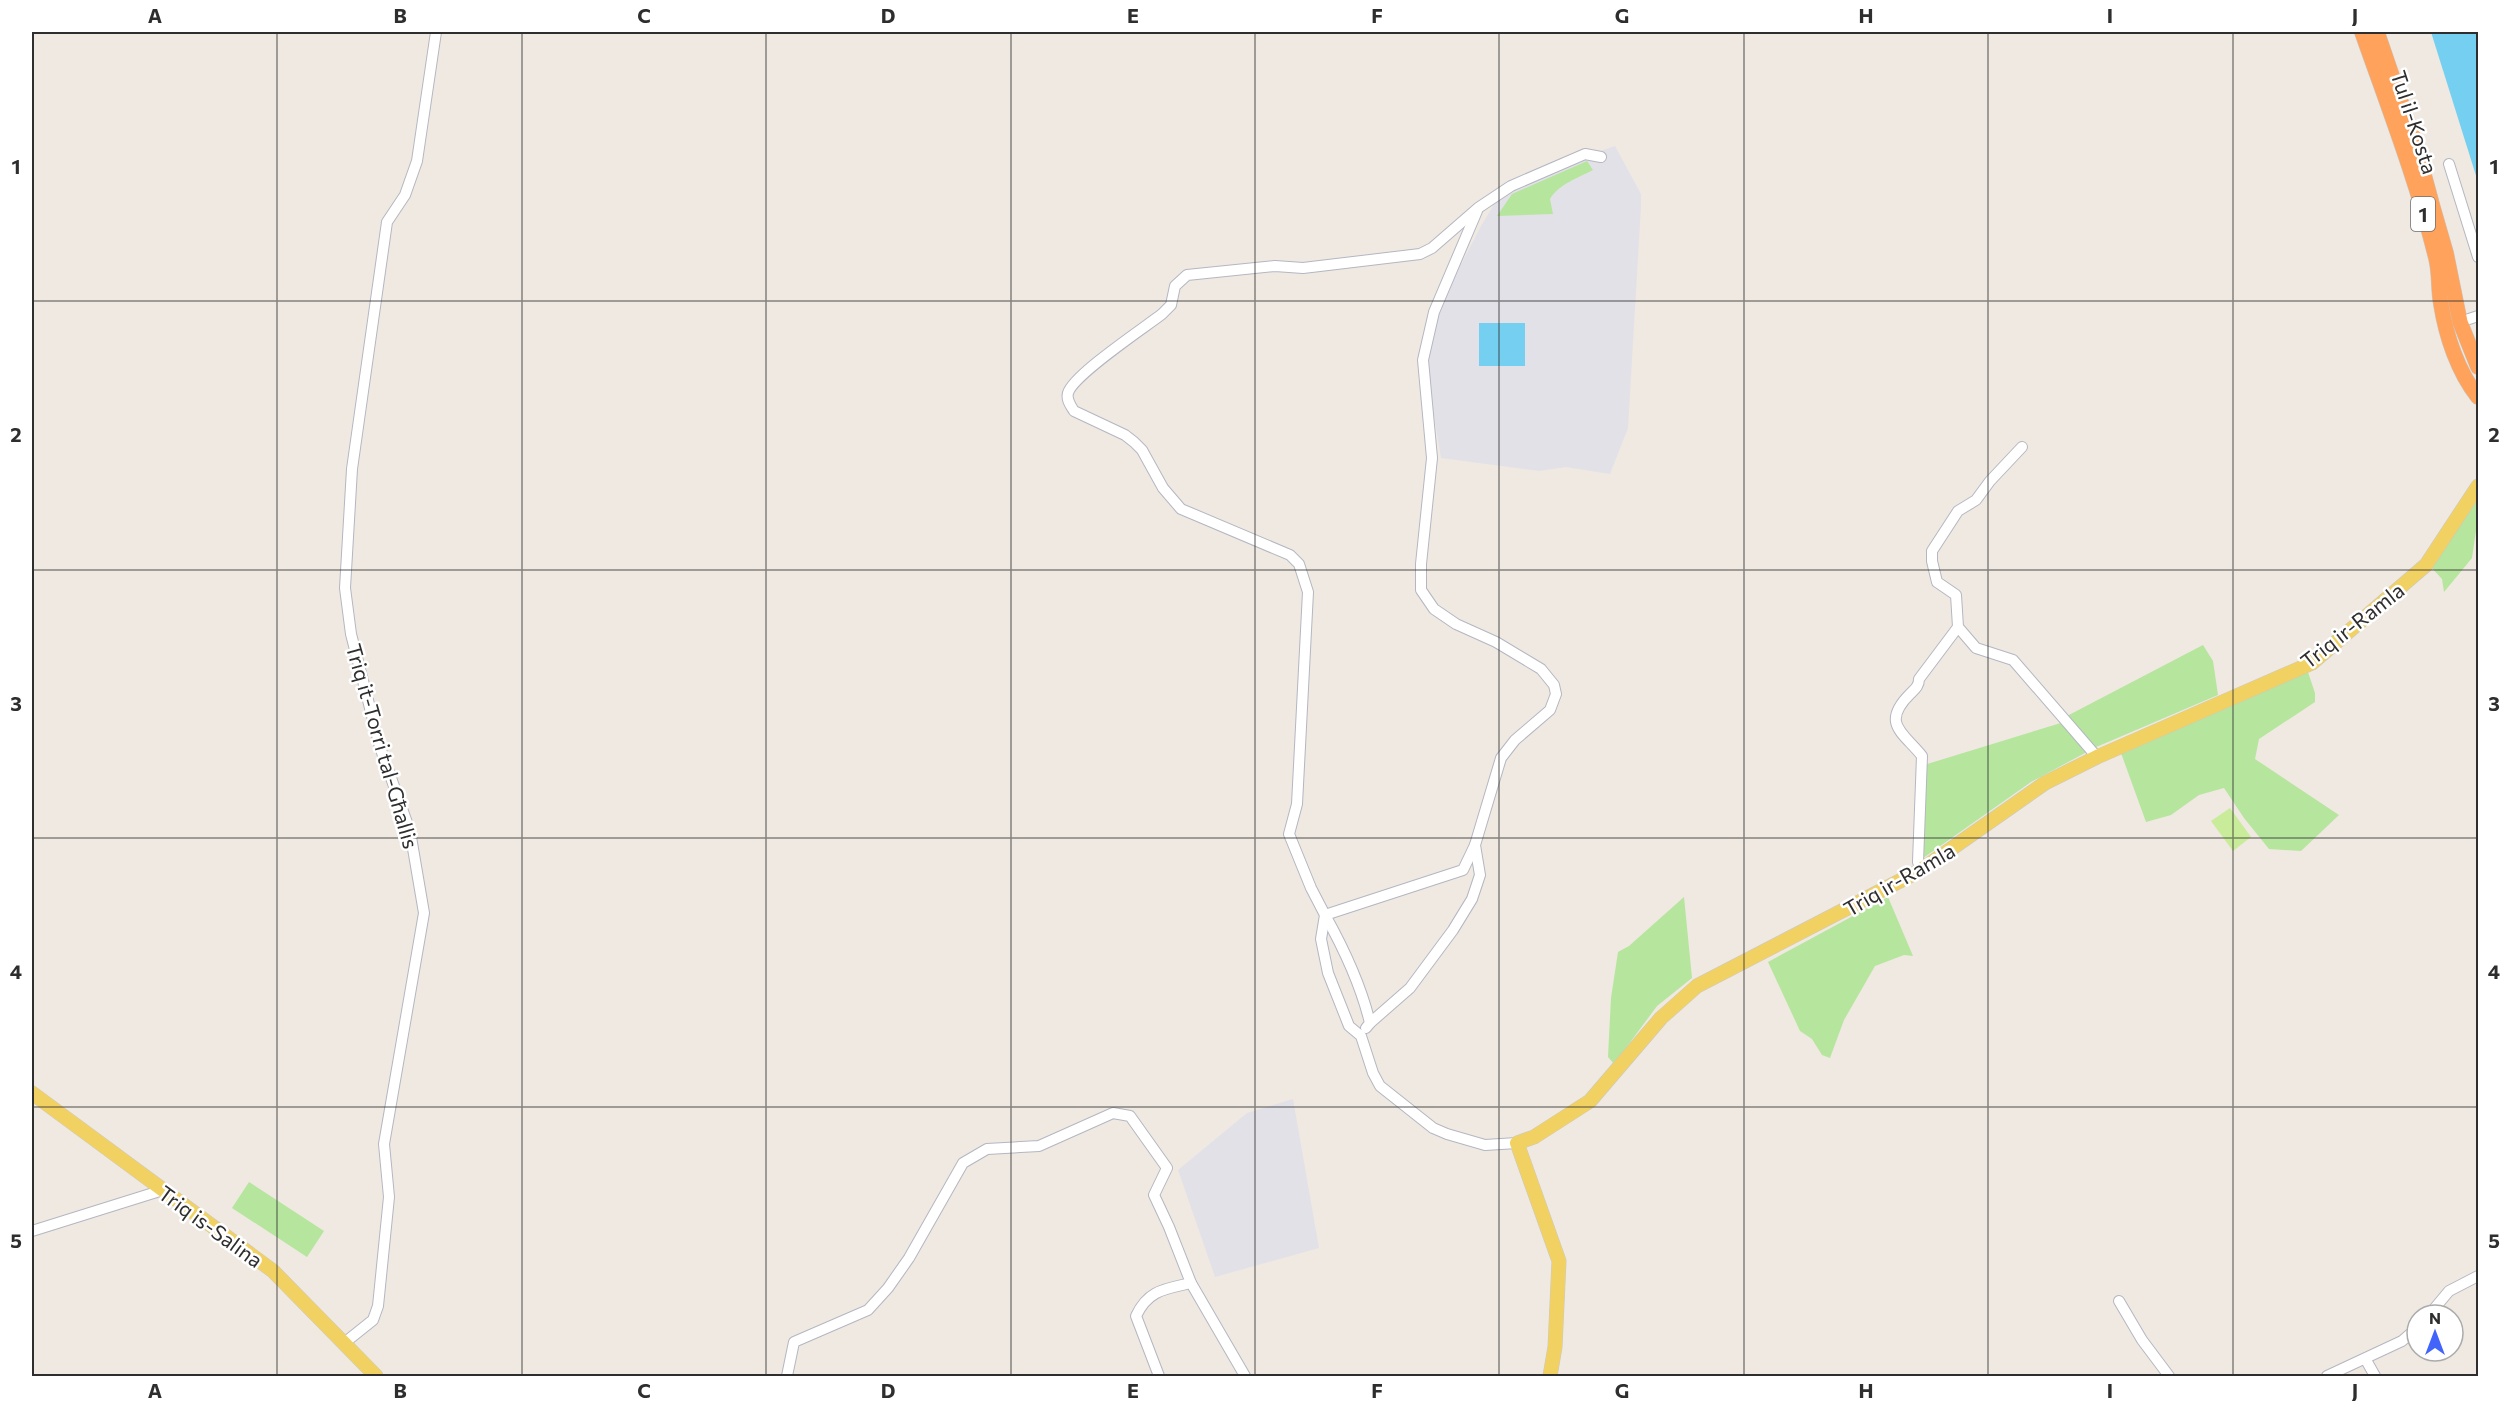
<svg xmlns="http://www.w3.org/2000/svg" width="2510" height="1408" viewBox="0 0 2510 1408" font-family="Commissioner,sans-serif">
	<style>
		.industrial { fill: #e3e1e8 }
		.green { fill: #b6e59e }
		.pitch { fill: #c9ec9a }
		.water { fill: #75cff0 }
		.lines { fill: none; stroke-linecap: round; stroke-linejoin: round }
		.minor-casing { stroke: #b4b7c1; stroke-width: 12 }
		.major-casing { stroke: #c9c9c9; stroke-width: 15 }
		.highway-casing { stroke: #c9c9c9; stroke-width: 16 }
		.minor { stroke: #fff; stroke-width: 10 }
		.major { stroke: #f2d163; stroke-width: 14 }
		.highway { stroke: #ffa35c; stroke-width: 15 }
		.grid { fill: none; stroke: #2e2e2e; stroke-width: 1.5; stroke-opacity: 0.55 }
		.labels { text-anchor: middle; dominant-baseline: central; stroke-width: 5; stroke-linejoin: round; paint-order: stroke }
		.shield { fill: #fff; stroke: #6d6d6d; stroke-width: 1.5 }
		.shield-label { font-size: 20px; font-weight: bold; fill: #2e2e2e }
		.street-label { font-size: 21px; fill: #2e2e2e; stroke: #fff }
		.neatline { fill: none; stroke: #2e2e2e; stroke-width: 2 }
		.grid-label { font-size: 20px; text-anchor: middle; font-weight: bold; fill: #2e2e2e }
	</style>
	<rect width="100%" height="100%" fill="#efe9e1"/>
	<!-- industrial -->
	<g class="industrial">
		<polygon points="1615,146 1641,194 1641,206 1628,428 1610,474 1566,467 1539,471 1441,458 1426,368 1441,303 1481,226 1495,203 1517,187 1583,157"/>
		<polygon points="1293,1099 1319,1248 1215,1277 1178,1170 1247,1113"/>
	</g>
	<!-- green -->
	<g class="green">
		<path d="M1587 161 1593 170C1578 178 1559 184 1550 199L1553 214 1497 216 1512 194Z"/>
		<polygon points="2478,499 2478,517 2472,558 2444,592 2442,579 2431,567"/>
		<polygon points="2203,645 2213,661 2218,695 2094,748 2067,716"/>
		<polygon points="2308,672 2315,693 2315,702 2259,739 2255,759 2339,815 2301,851 2269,849 2244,818 2224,788 2199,795 2171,815 2146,822 2121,753"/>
		<polygon points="2064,722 2085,747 2085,753 2031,782 1919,861 1924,765"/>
		<polygon points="1684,897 1692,978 1657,1006 1614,1064 1608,1057 1611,998 1618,952 1629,946"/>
		<polygon points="1888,897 1913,956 1904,955 1875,966 1844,1020 1830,1058 1822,1055 1812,1039 1800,1031 1768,962"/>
		<polygon points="249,1182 324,1231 307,1257 232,1208"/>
	</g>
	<!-- pitch -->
	<polygon class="pitch" points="2230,808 2251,837 2233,851 2211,821"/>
	<!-- water -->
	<g class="water">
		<polygon points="2431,32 2478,32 2478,182"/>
		<rect x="1479" y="323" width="46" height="43"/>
	</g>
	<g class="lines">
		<!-- minor casing -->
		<g class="minor-casing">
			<g id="minor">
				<polyline points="2449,164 2478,257"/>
				<polyline points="2460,322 2478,316"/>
				<polyline points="2022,447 1990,481 1976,500 1958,511 1932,551 1932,561 1937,582 1956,595 1958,627 1976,648 2013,660 2097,757"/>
				<path d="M1921 870 1918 862 1922 756C1904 733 1880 724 1910 694 1915 689 1919 686 1919 679L1958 627"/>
				<polyline points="1370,1023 1410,988 1453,930 1472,899 1480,875 1475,845 1501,758 1515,740 1550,710 1556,694 1554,685 1541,669 1496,642 1456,624 1434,609 1421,590 1421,564 1432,458 1423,360 1434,312 1477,211"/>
				<path d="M1366 1028 1370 1023C1361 985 1344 949 1325 915L1463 870 1475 845"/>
				<path d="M1517 1143 1485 1145 1447 1134 1433 1128 1380 1086 1373 1073 1361 1036 1349 1026 1328 973 1321 939 1325 915 1311 888 1289 834 1297 804 1308 592 1299 564 1290 555 1181 509 1163 488 1142 450 1134 442 1125 435 1074 411C1071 406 1066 400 1068 393 1073 375 1144 328 1162 314L1171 305 1175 286 1187 275 1275 266 1303 268 1420 254 1432 248 1478 208 1511 186 1585 154 1601 157"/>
				<polyline points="32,1231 163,1190"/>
				<polyline points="2119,1301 2142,1340 2169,1376"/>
				<polyline points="2429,1315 2449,1291 2478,1276"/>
				<polyline points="343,1344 373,1320 378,1306 389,1197 384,1144 424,913 410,831 380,747 351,634 345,588 352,469 387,222 405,195 417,161 436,32"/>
				<polyline points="2366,1360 2375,1376"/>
				<polyline points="787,1376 794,1342 868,1310 888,1288 909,1258 963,1163 987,1149 1039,1146 1113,1113 1130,1116 1167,1168 1154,1195 1169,1227 1191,1283 1245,1376"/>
				<path d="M1159 1376 1136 1316C1148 1290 1165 1289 1191 1283"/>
				<polyline points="2327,1376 2402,1341 2417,1328"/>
			</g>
		</g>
		<!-- major casing -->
		<g class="major-casing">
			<g id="major">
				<polyline points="32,1093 273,1271 376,1376"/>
				<polyline points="1550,1376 1555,1347 1559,1261 1517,1143 1534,1137 1590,1101 1661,1018 1697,986 1921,870 2045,783 2097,757 2312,663 2426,565 2478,486"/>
			</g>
		</g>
		<!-- highway casing -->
		<g class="highway-casing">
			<g id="highway">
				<path d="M2362 32C2388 106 2417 181 2436 258 2440 273 2438 289 2441 304 2446 336 2458 372 2478 397"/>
				<polyline points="2377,32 2417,149 2433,208 2446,253 2460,322 2478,367"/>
			</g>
		</g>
		<!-- minor -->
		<use href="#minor" class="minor"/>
		<!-- major -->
		<use href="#major" class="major"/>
		<!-- highway -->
		<use href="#highway" class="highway"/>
	</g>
	<!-- grid -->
	<path class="grid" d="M277 32V1376M522 32V1376M766 32V1376M1011 32V1376M1255 32V1376M1499 32V1376M1744 32V1376M1988 32V1376M2233 32V1376M32 301H2478M32 570H2478M32 838H2478M32 1107H2478"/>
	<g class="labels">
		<!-- shield labels -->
		<rect class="shield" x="2411" y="197" width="24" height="34" rx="4.5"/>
		<g class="shield-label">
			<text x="2423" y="214">1</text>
		</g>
		<!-- street labels -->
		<g class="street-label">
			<text transform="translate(2415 122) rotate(72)">Tul il-Kosta</text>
			<text transform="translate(2352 625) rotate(-38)">Triq ir-Ramla</text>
			<text transform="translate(383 746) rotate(74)">Triq it-Torri tal-Għallis</text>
			<text transform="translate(1899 879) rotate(-30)">Triq ir-Ramla</text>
			<text transform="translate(211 1226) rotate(36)">Triq is-Salina</text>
		</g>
	</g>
	<!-- border -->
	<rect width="2510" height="1408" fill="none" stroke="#ffffff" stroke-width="66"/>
	<!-- north arrow -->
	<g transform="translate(2435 1333)"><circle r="28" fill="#ffffff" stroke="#ababab" stroke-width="1.5"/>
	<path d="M0-4.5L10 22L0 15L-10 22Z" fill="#4264fb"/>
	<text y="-9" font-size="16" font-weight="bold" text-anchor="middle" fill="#2e2e2e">N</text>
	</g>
	<rect x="33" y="33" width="2444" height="1342" class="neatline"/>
	<g class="grid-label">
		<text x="155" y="23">A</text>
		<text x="400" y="23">B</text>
		<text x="644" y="23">C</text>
		<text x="888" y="23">D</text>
		<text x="1133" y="23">E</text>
		<text x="1377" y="23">F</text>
		<text x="1622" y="23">G</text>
		<text x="1866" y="23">H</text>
		<text x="2110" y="23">I</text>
		<text x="2355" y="23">J</text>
		<text x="16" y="174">1</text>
		<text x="2494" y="174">1</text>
		<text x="16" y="442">2</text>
		<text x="2494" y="442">2</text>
		<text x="16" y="711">3</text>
		<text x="2494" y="711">3</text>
		<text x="16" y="979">4</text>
		<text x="2494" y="979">4</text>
		<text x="16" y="1248">5</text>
		<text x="2494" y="1248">5</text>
		<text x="155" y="1398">A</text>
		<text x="400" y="1398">B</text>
		<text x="644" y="1398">C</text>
		<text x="888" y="1398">D</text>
		<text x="1133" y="1398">E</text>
		<text x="1377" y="1398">F</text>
		<text x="1622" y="1398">G</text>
		<text x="1866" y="1398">H</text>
		<text x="2110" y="1398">I</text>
		<text x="2355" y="1398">J</text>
	</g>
</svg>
